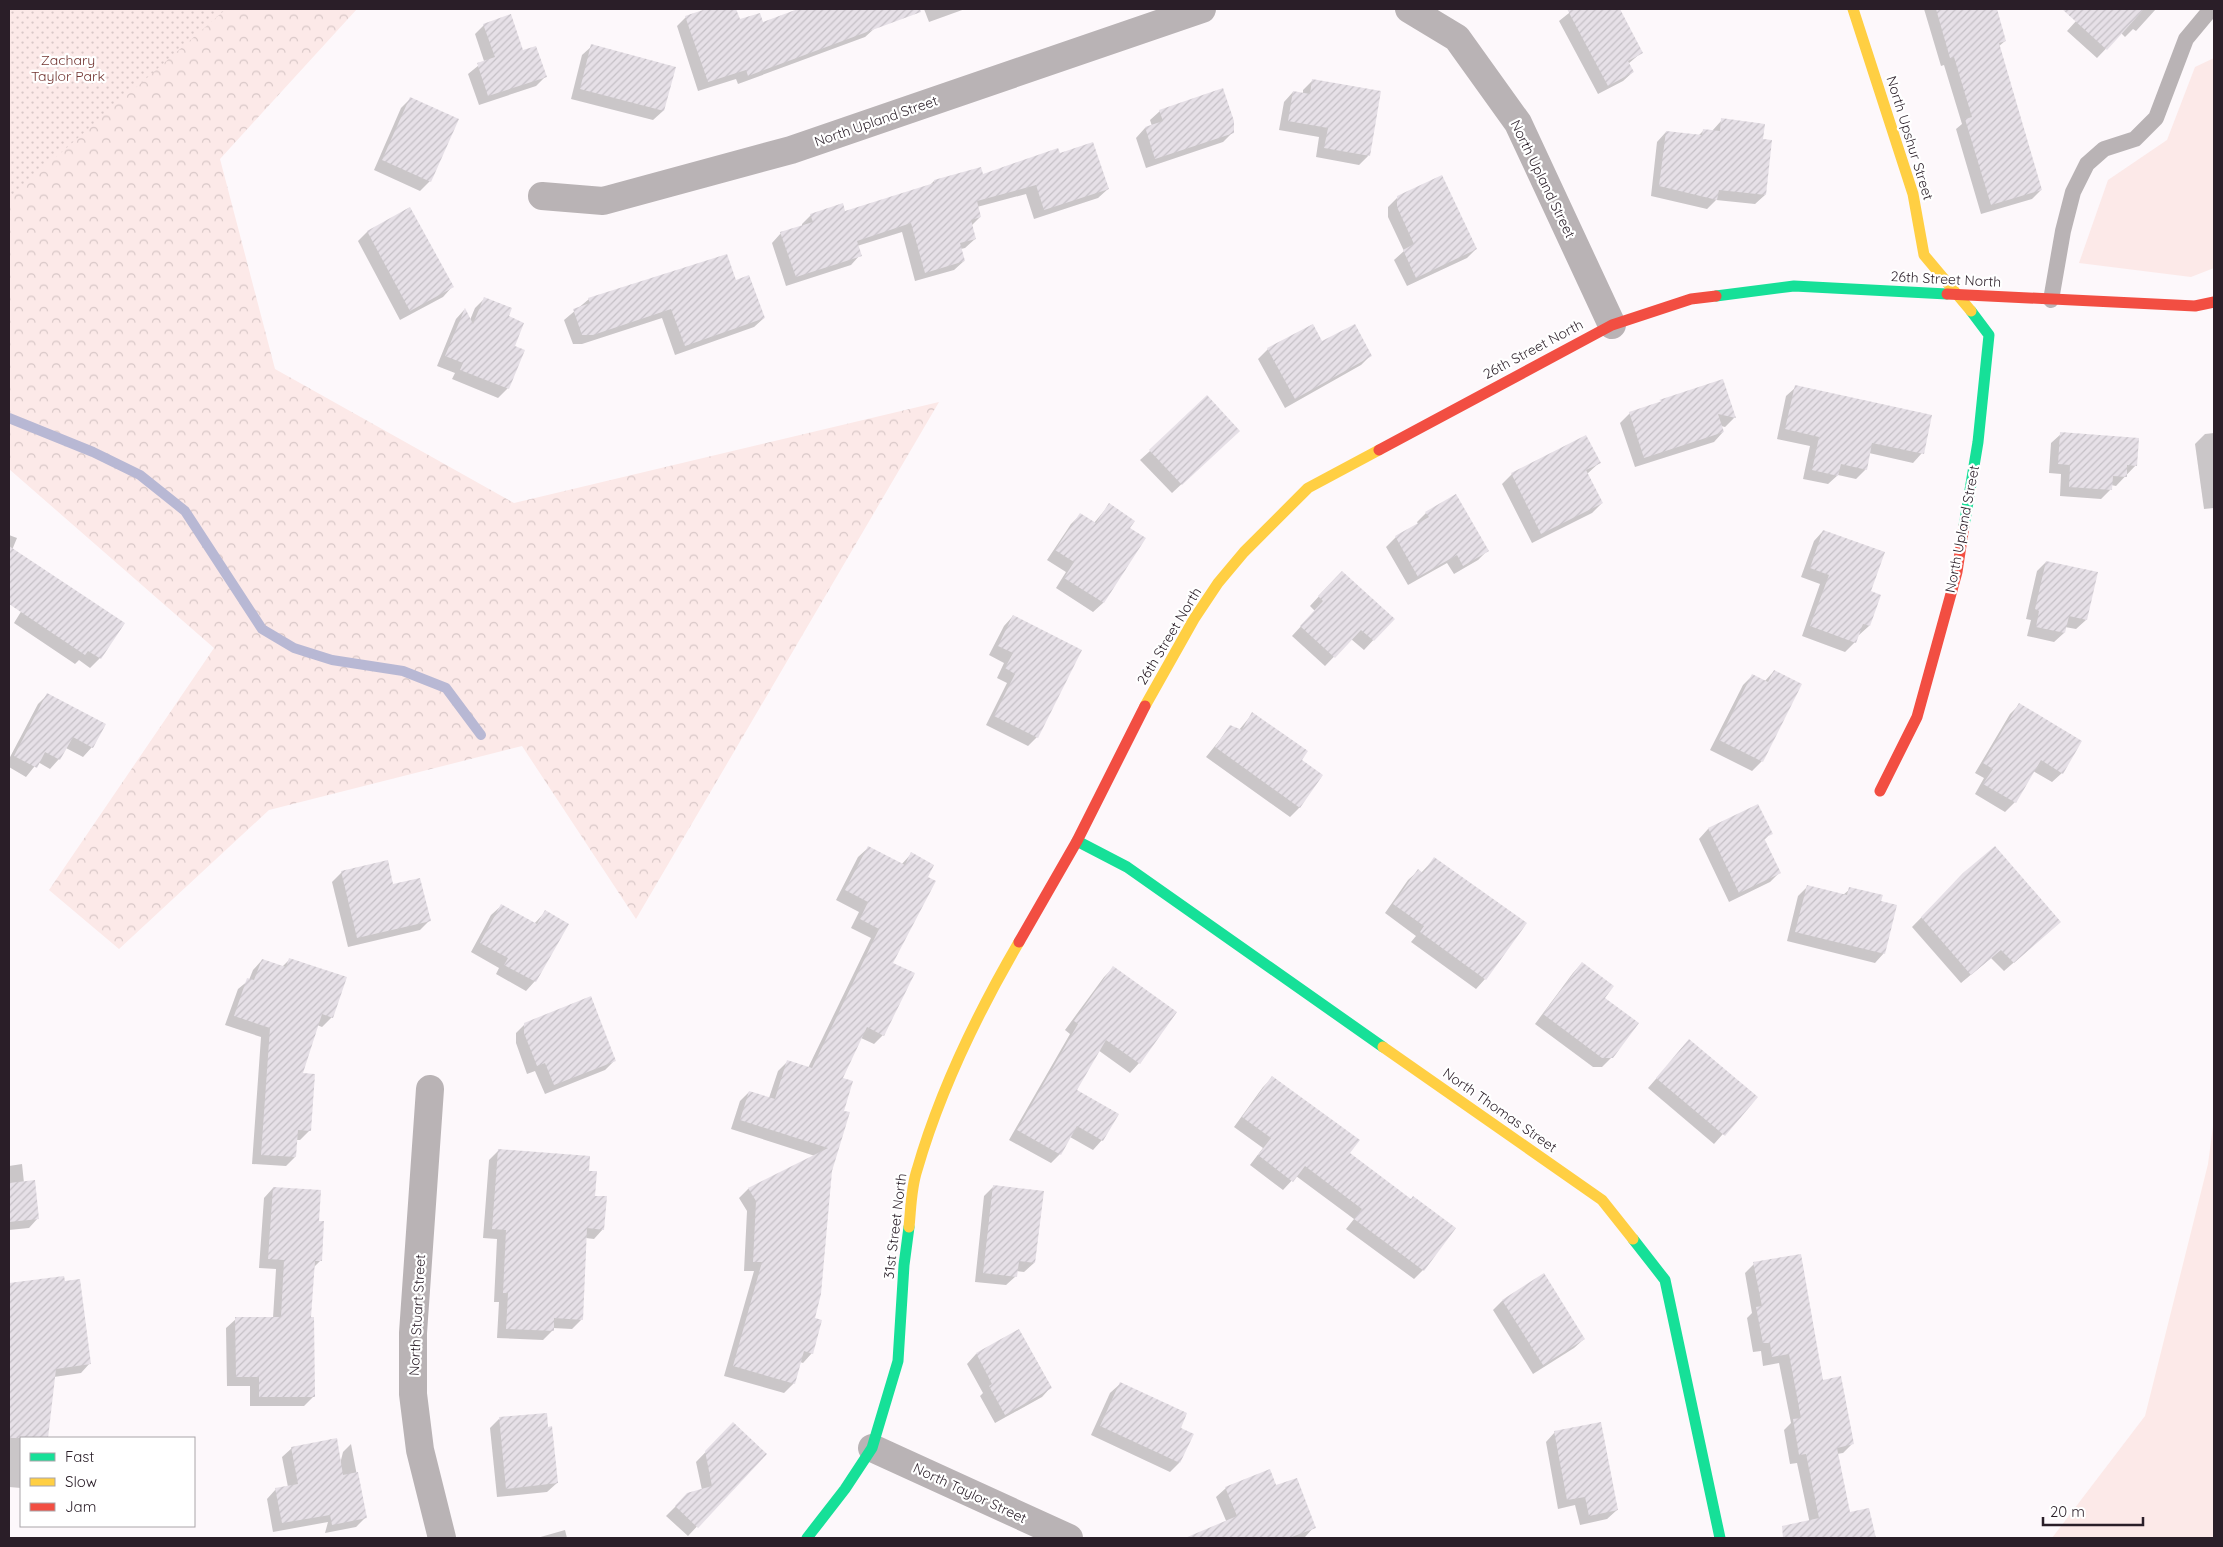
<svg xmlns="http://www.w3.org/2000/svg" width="2223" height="1547" viewBox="0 0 2223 1547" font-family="Quicksand,sans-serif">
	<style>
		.grass { fill: #fce9e8 }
		.forest { fill: url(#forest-crowns) }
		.park { fill: url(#park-dots) }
		.shadow { fill: #0003 }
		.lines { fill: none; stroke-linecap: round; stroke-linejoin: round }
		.stream { stroke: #b8b8d4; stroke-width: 10 }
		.building { fill: url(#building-hatch) }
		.lane { stroke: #b9b3b5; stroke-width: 16 }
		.street { stroke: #b9b3b5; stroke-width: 28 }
		.fast { stroke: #16e098; stroke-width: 11 }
		.slow { stroke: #ffcf43; stroke-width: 11 }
		.jam { stroke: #f24e42; stroke-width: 11 }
		.labels { text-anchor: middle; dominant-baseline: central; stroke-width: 4.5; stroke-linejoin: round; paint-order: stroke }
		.park-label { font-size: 14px; fill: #723531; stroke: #fff }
		.street-label { font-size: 14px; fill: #2a1e28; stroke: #fff }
	</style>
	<defs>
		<pattern id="forest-crowns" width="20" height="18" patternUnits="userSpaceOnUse" patternTransform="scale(1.25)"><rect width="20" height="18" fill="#fce9e8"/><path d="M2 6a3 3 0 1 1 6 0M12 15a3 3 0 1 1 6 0" fill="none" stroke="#d8c7c7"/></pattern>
		<pattern id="park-dots" width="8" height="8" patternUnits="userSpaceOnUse" patternTransform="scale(1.25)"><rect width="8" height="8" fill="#fce9e8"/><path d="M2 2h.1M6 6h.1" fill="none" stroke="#d8c7c7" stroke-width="1.8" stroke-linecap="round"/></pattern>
		<pattern id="building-hatch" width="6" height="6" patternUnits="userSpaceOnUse" patternTransform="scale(1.25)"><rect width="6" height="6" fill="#e6e0e7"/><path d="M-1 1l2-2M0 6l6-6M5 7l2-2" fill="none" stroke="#c5c0c6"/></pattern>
	</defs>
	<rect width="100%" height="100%" fill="#fdf8fb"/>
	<!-- grass -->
	<g class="grass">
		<polygon points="2214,58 2214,268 2191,277 2079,263 2108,180 2167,140 2195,67"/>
		<polygon points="2214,1119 2214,1538 2052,1538 2145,1416 2208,1164"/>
	</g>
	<!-- forest -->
	<polygon class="forest" points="9,9 357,9 220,159 275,369 514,503 939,402 636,919 522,746 269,810 119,949 49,890 214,648 9,469"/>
	<!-- park -->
	<polygon class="park" points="9,9 226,9 9,198"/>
	<!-- shadow -->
	<g class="shadow">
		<polygon points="710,9 735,9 739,21 762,24 802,9 868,9 875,28 865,37 738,84 736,79 698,91 677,26 686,17"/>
		<polygon points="924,9 965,9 929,22"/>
		<polygon points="1574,9 1618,9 1642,52 1628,64 1633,72 1623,81 1598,94 1559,21"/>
		<polygon points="1924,9 1996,9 2005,41 1998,47 2041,190 2032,199 1981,214 1956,129 1962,124 1944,65 1941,66"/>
		<polygon points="2087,9 2156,9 2136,31 2133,29 2125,37 2121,33 2097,58 2067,31"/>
		<polygon points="484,25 523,52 546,76 536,86 479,105 468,74 484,61 475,34"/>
		<polygon points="592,46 674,68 663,111 653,120 571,99 582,55"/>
		<polygon points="1313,80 1368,156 1359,165 1316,157 1319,137 1279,130 1284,102 1293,92 1303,94 1303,90"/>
		<polygon points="411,98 430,181 420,191 374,170 401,108"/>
		<polygon points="1160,111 1233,132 1223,142 1146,168 1136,138 1145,128 1152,126 1150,120"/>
		<polygon points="1722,120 1762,140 1765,195 1755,204 1716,200 1707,209 1651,196 1657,142 1666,132 1698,136 1704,130 1712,131"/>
		<polygon points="1059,155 1108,189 1098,198 1034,219 1026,194 977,207 980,217 971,226 975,239 965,248 961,249 964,261 954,270 915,281 902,232 857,246 860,255 851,265 786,286 772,243 781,233 802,227 802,224 811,215 845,213 928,187 934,181 982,175"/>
		<polygon points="1397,198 1476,249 1467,258 1407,286 1394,260 1404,251 1388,217 1388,207"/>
		<polygon points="410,209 452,287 443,297 400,320 358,241 367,232"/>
		<polygon points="735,281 764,318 754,327 675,355 662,318 582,344 573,344 564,320 589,299"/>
		<polygon points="484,299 507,317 513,347 508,388 498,398 452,379 455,373 437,366 456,319 464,310 470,320 475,308"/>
		<polygon points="1312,325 1322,343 1370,356 1361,365 1285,408 1258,359 1268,349"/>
		<polygon points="1722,381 1734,418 1725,427 1721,426 1723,432 1714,442 1635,467 1620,423 1630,413"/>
		<polygon points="1796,387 1922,453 1913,463 1869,453 1866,469 1856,479 1838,475 1828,484 1803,479 1810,446 1777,439 1786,396"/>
		<polygon points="2214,433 2214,508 2204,509 2195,444 2205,434"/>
		<polygon points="2061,434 2136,465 2116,486 2111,485 2111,489 2101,499 2060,496 2061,474 2049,473 2051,443"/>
		<polygon points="1586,437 1599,463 1587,474 1602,503 1592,513 1532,543 1502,484 1512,474"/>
		<polygon points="1229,440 1172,493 1140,460 1150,451"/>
		<polygon points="1109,505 1128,529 1144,538 1103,603 1093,612 1056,588 1066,572 1047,560 1071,524 1080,515 1094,523"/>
		<polygon points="1426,513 1487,551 1478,560 1454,574 1447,563 1408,585 1386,547 1396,537 1418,524 1417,522"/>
		<polygon points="1823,531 1870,592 1879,596 1869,626 1859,635 1858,634 1855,642 1845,652 1802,636 1820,584 1801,577 1814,541"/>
		<polygon points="9,535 17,538 12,550 123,623 100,658 90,668 79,660 75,664 14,623 27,602 9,595"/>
		<polygon points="2046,562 2086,620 2076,629 2065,627 2064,633 2054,642 2027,636 2031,620 2026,619 2037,571"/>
		<polygon points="1332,582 1393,619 1364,650 1351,639 1325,666 1292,636 1315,611 1310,606"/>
		<polygon points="1013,616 1037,737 1028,746 986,725 1007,683 997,678 1004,663 989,655 1004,626"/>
		<polygon points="1774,671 1762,761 1752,771 1710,750 1743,685 1752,676 1765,681"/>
		<polygon points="48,694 92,747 83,757 66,748 59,759 50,769 38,762 26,777 9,767 9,759 38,704"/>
		<polygon points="2019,705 2062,773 2052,782 2033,771 2015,802 2005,812 1975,794 1984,778 1975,773 2010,714"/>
		<polygon points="1253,713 1300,760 1322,775 1299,808 1290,817 1206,757 1231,726 1239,730"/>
		<polygon points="1758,806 1771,833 1764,840 1779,873 1770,882 1729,902 1699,839 1708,829"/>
		<polygon points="868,848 901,865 911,854 892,963 883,1035 874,1044 861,1038 841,1079 842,1112 831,1171 813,1319 812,1353 803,1363 800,1362 794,1383 784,1393 724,1376 754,1271 744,1271 747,1211 739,1198 748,1189 815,1156 731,1129 740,1101 749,1092 769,1098 778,1071 787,1062 808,1068 871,938 851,928 859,912 836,900 858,857"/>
		<polygon points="1435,858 1485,979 1476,989 1411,942 1416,936 1385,913 1408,880 1418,871 1421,873"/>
		<polygon points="342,872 392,886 429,921 420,930 348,947 332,882"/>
		<polygon points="1964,874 2060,922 2004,971 1991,958 1961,983 1912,927"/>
		<polygon points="1807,887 1843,895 1850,889 1880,902 1884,953 1875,963 1787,941 1798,896"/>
		<polygon points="501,906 534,924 545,912 535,981 526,991 496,974 499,968 471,952 491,915"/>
		<polygon points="290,959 332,1017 322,1027 317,1025 301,1074 310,1130 300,1140 296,1140 295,1157 286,1166 252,1164 261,1037 225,1025 238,989 249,980 253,970 262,960 282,967"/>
		<polygon points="1582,963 1603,998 1612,1057 1602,1067 1593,1067 1535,1024 1573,973"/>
		<polygon points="1113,968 1176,1013 1139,1063 1130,1073 1098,1050 1075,1090 1102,1140 1093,1150 1070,1137 1060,1154 1051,1163 1009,1140 1070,1034 1065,1030 1104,977"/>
		<polygon points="525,1024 615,1060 605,1070 545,1094 535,1071 527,1074 516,1043 516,1033"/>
		<polygon points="1689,1041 1756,1097 1714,1144 1648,1088"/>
		<polygon points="1273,1077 1348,1154 1423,1270 1414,1279 1346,1229 1354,1219 1296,1176 1283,1190 1250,1165 1263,1148 1234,1127 1263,1087"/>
		<polygon points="499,1150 594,1197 603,1229 594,1239 586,1238 582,1319 572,1329 553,1328 552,1331 543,1340 497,1338 499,1302 494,1302 497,1239 483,1238 489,1160"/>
		<polygon points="22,1164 24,1183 38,1218 29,1228 9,1230 9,1166"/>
		<polygon points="994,1186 1034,1263 1024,1272 1016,1271 1016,1276 1006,1285 975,1282 984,1196"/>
		<polygon points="273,1188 317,1223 320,1261 313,1268 310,1318 314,1396 304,1406 250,1406 250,1386 227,1386 226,1328 236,1319 273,1318 276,1269 259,1268 264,1198"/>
		<polygon points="1754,1264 1822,1381 1852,1444 1843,1453 1837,1454 1849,1513 1868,1509 1875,1538 1813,1538 1797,1463 1790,1464 1784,1430 1791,1423 1779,1363 1763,1366 1761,1351 1753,1352 1747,1318 1752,1313 1745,1273"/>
		<polygon points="1544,1275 1584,1339 1574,1348 1533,1374 1493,1310 1502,1301"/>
		<polygon points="63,1277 90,1363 81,1373 54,1377 47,1438 21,1438 21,1488 9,1487 9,1284"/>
		<polygon points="1019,1330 1051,1387 1042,1397 995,1423 980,1396 983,1393 967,1364 976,1354"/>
		<polygon points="1120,1384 1179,1428 1179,1463 1170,1472 1091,1435 1110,1393"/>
		<polygon points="499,1419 557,1483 547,1492 497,1497 490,1428"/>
		<polygon points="733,1424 765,1454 688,1536 666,1516 687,1495 702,1490 696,1462"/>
		<polygon points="1555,1432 1617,1510 1607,1519 1580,1525 1575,1505 1558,1509 1546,1442"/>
		<polygon points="351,1444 365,1518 356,1527 325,1533 328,1522 273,1532 267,1499 276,1489 288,1487 282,1457 292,1448 340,1464 343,1452"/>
		<polygon points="1275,1487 1314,1527 1305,1537 1223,1538 1220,1530 1227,1523 1216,1497 1226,1488"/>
		<polygon points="565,1530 567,1538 537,1538"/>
	</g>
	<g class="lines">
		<!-- stream -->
		<polyline class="stream" points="9,418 93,452 140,475 185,511 262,629 294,648 332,660 403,671 446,688 481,735"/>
	</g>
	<!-- building -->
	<g class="building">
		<polygon points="706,9 736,9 740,19 760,13 763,22 798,9 920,9 921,12 748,76 746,70 708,82 685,16"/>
		<polygon points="1567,9 1620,9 1643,53 1628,61 1634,72 1608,86"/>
		<polygon points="1936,9 1997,9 2006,41 1999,43 2042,190 1991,205 1965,119 1972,117 1954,57 1950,58"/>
		<polygon points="2062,9 2144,9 2107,50"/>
		<polygon points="511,14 523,50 536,46 547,77 488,96 477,63 495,57 483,24"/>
		<polygon points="591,44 676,67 664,111 580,89"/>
		<polygon points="1312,79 1381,91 1370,156 1324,148 1328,128 1288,121 1293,91 1310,94"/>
		<polygon points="1223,88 1234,121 1234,133 1155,159 1145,127 1163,121 1159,110"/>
		<polygon points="410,97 459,119 431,182 382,160"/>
		<polygon points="1721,118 1765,124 1763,139 1772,140 1766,195 1719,190 1717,200 1659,186 1666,131 1702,135 1703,129 1720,131"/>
		<polygon points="1093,142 1109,189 1044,210 1036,185 977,201 981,217 971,220 976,239 960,243 965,261 925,273 911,223 857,241 862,256 796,277 780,232 813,222 810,214 843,203 845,211 934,183 934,180 981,167 983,174 1058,148 1060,153"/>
		<polygon points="1442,175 1477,249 1416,278 1403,250 1414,244 1397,207 1397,196"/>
		<polygon points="410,207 454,287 410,311 367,231"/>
		<polygon points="727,254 736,280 749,275 765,318 685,346 671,309 593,335 582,335 573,309 590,303 588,298"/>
		<polygon points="484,297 512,308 509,316 524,323 515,346 525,350 509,389 460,370 463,363 445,356 465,308 473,324"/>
		<polygon points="1313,324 1322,341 1355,324 1372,356 1295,399 1267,348"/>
		<polygon points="1723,379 1736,418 1718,414 1724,432 1644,458 1629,412 1662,401 1659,400"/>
		<polygon points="1795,385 1932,415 1924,454 1872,443 1867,470 1841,464 1838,476 1812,470 1819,437 1785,429"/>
		<polygon points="1207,395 1240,431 1182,485 1149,450"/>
		<polygon points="2060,432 2139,438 2137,466 2127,465 2127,477 2113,476 2112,490 2069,487 2070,465 2058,464"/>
		<polygon points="1586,435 1601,463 1586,470 1603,503 1541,534 1511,473"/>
		<polygon points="1456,494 1489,551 1463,566 1457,555 1418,577 1395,536 1429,517 1425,512"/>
		<polygon points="1109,503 1135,521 1130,528 1146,538 1104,603 1064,578 1074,562 1055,550 1080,513 1096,523"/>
		<polygon points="1823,530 1885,552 1871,591 1881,595 1870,626 1863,624 1856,643 1810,626 1829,575 1810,568"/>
		<polygon points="9,546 125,623 101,659 88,651 85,655 9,604"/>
		<polygon points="2046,561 2098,572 2087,620 2069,616 2065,633 2036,627 2039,611 2035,609"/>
		<polygon points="1342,571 1395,619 1374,641 1361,630 1335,658 1300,626 1323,601 1318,596"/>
		<polygon points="1013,615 1082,650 1038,738 994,716 1015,674 1005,668 1013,653 998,646"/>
		<polygon points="1774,670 1802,684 1763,762 1719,740 1752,674 1768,682"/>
		<polygon points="47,693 106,724 93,748 73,737 60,760 45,752 37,768 14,756"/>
		<polygon points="2019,703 2082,741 2063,774 2041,760 2016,803 1983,784 1993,769 1983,763"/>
		<polygon points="1252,712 1308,751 1302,760 1323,775 1300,808 1215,747 1230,725 1242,730"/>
		<polygon points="1758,804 1773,834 1764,838 1781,873 1739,893 1708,828"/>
		<polygon points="868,846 905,865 911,852 934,865 928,877 936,881 893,963 915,973 884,1036 867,1027 843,1078 853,1081 844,1111 850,1112 832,1171 821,1294 815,1318 822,1320 813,1354 804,1351 795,1384 733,1366 762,1262 753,1262 756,1201 748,1188 828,1148 740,1120 749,1091 775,1099 787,1060 812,1068 879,929 860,919 868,902 845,890"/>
		<polygon points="1995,846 2061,922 2014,963 2001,950 1971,975 1921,917 1963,873"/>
		<polygon points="1434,857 1527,923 1486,980 1420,932 1424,926 1393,904 1418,869 1423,873"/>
		<polygon points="388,860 393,884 420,878 431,921 357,938 341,871"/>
		<polygon points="1807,885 1847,895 1849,887 1883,895 1881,901 1897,905 1885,954 1795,932"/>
		<polygon points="501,904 537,924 545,910 569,924 536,982 504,965 508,958 480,943"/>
		<polygon points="289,958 347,977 333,1018 322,1014 303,1073 315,1074 311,1131 298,1130 296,1157 261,1155 270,1028 234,1016 247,978 254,980 262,959 286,967"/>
		<polygon points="1582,962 1614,986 1605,998 1639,1023 1613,1058 1602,1058 1543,1014"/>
		<polygon points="1113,966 1177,1012 1140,1064 1106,1040 1077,1090 1119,1114 1103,1141 1077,1126 1061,1155 1017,1130 1078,1024 1074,1021"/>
		<polygon points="591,996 616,1061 554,1085 545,1063 537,1066 524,1033 524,1023"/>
		<polygon points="1689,1039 1758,1097 1725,1136 1656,1078"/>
		<polygon points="1272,1076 1360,1140 1350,1153 1411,1199 1413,1196 1456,1228 1424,1271 1354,1219 1362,1209 1305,1166 1293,1182 1258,1155 1271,1138 1242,1117"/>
		<polygon points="498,1149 590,1156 589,1171 597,1171 595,1196 607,1196 604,1230 587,1228 583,1320 554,1318 554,1331 506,1329 508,1293 503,1293 506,1230 492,1229"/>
		<polygon points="35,1180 39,1219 9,1222 9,1183"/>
		<polygon points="993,1185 1044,1191 1035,1263 1019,1261 1017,1277 983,1273"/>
		<polygon points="273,1187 321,1190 319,1221 324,1221 322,1261 315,1261 311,1317 314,1317 315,1397 259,1397 259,1377 236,1377 235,1317 281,1317 284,1260 268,1259"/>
		<polygon points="1801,1254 1823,1380 1841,1376 1854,1444 1837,1448 1850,1512 1869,1508 1876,1538 1783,1538 1782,1526 1819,1518 1806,1454 1799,1455 1793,1419 1801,1418 1789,1354 1772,1357 1770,1343 1763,1343 1756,1307 1762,1306 1753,1262"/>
		<polygon points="1544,1273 1585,1339 1543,1365 1502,1300"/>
		<polygon points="64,1276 65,1281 80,1279 91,1364 56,1369 48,1438 9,1438 9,1283"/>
		<polygon points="1019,1329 1052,1388 1005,1415 989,1386 992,1384 976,1353"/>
		<polygon points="1120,1382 1187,1413 1181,1428 1194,1434 1180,1463 1100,1426"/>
		<polygon points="547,1413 548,1427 552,1426 558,1483 506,1489 499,1417"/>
		<polygon points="733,1422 767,1454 698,1528 675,1506 687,1493 712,1486 705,1451"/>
		<polygon points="1601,1422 1618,1510 1589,1516 1585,1497 1567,1500 1554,1431"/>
		<polygon points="337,1438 343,1475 358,1472 367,1518 332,1525 330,1515 282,1523 275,1488 298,1484 291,1447"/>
		<polygon points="1270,1469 1276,1485 1297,1478 1316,1528 1289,1538 1185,1538 1237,1516 1225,1487"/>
	</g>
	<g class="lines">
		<!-- lane -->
		<polyline class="lane" points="2051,300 2063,231 2073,192 2087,164 2104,149 2135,139 2156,118 2186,39 2211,9"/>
		<!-- street -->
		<g class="street">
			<polyline points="1409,9 1457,38 1518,123 1612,325"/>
			<polyline points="542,196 603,201 791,150 1202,9"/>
			<polyline points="430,1089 413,1333 413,1394 420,1450 442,1538"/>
			<polyline points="872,1448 1069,1538"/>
		</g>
		<!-- fast -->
		<g class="fast">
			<polyline points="1716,296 1794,286 1947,294"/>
			<polyline points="1964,526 1978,442 1989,335 1971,311"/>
			<polyline points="1077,841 1127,867 1383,1047"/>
			<polyline points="1633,1239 1665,1280 1720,1538"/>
			<polyline points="807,1538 845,1489 872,1448 898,1361 904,1265 909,1227"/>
		</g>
		<!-- slow -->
		<g class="slow">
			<polyline points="1853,9 1913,194 1924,255 1971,311"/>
			<polyline points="1145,706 1194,619 1218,583 1244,552 1308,488 1379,450"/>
			<polyline points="1383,1047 1602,1200 1633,1239"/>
			<path d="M909 1227C911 1208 911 1188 917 1170 940 1090 977 1014 1019 942"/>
		</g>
		<!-- jam -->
		<g class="jam">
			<polyline points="1947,294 2195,306 2214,302"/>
			<polyline points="1379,450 1612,325 1691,299 1716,296"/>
			<polyline points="1880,791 1917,717 1957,572 1964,526"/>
			<polyline points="1019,942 1077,841 1145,706"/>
		</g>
	</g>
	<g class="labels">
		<!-- park labels -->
		<g class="park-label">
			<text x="68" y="60">Zachary<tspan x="68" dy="16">Taylor Park</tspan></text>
		</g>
		<!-- street labels -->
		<g class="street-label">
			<text transform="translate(876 121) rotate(-19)">North Upland Street</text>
			<text transform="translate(1910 138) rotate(73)">North Upshur Street</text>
			<text transform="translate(1543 179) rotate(64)">North Upland Street</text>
			<text transform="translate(1946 279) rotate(3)">26th Street North</text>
			<text transform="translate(1533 349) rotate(-28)">26th Street North</text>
			<text transform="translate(1962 529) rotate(-79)">North Upland Street</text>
			<text transform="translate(1169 636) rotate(-59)">26th Street North</text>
			<text transform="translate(1500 1110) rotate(35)">North Thomas Street</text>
			<text transform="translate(895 1226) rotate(-83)">31st Street North</text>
			<text transform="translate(417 1315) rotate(-87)">North Stuart Street</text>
			<text transform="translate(970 1493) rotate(25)">North Taylor Street</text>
		</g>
	</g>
	<!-- border -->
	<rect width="2223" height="1547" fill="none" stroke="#2a1e28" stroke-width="20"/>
	<!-- legend -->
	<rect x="20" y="1437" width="175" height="90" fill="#ffffff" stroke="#aaa5a9"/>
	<rect x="30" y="1453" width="25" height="8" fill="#16e098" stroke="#aaa5a9"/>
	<text x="65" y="1462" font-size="15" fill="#2a1e28">Fast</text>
	<rect x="30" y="1478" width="25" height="8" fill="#ffcf43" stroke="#aaa5a9"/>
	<text x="65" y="1487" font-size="15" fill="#2a1e28">Slow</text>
	<rect x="30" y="1503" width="25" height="8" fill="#f24e42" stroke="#aaa5a9"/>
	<text x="65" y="1512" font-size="15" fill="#2a1e28">Jam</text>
	<!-- scale -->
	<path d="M2043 1517v8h100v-8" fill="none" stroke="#2a1e28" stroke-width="2.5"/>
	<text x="2050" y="1517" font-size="15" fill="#2a1e28" stroke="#ffffff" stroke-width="4" paint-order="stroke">20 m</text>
</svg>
